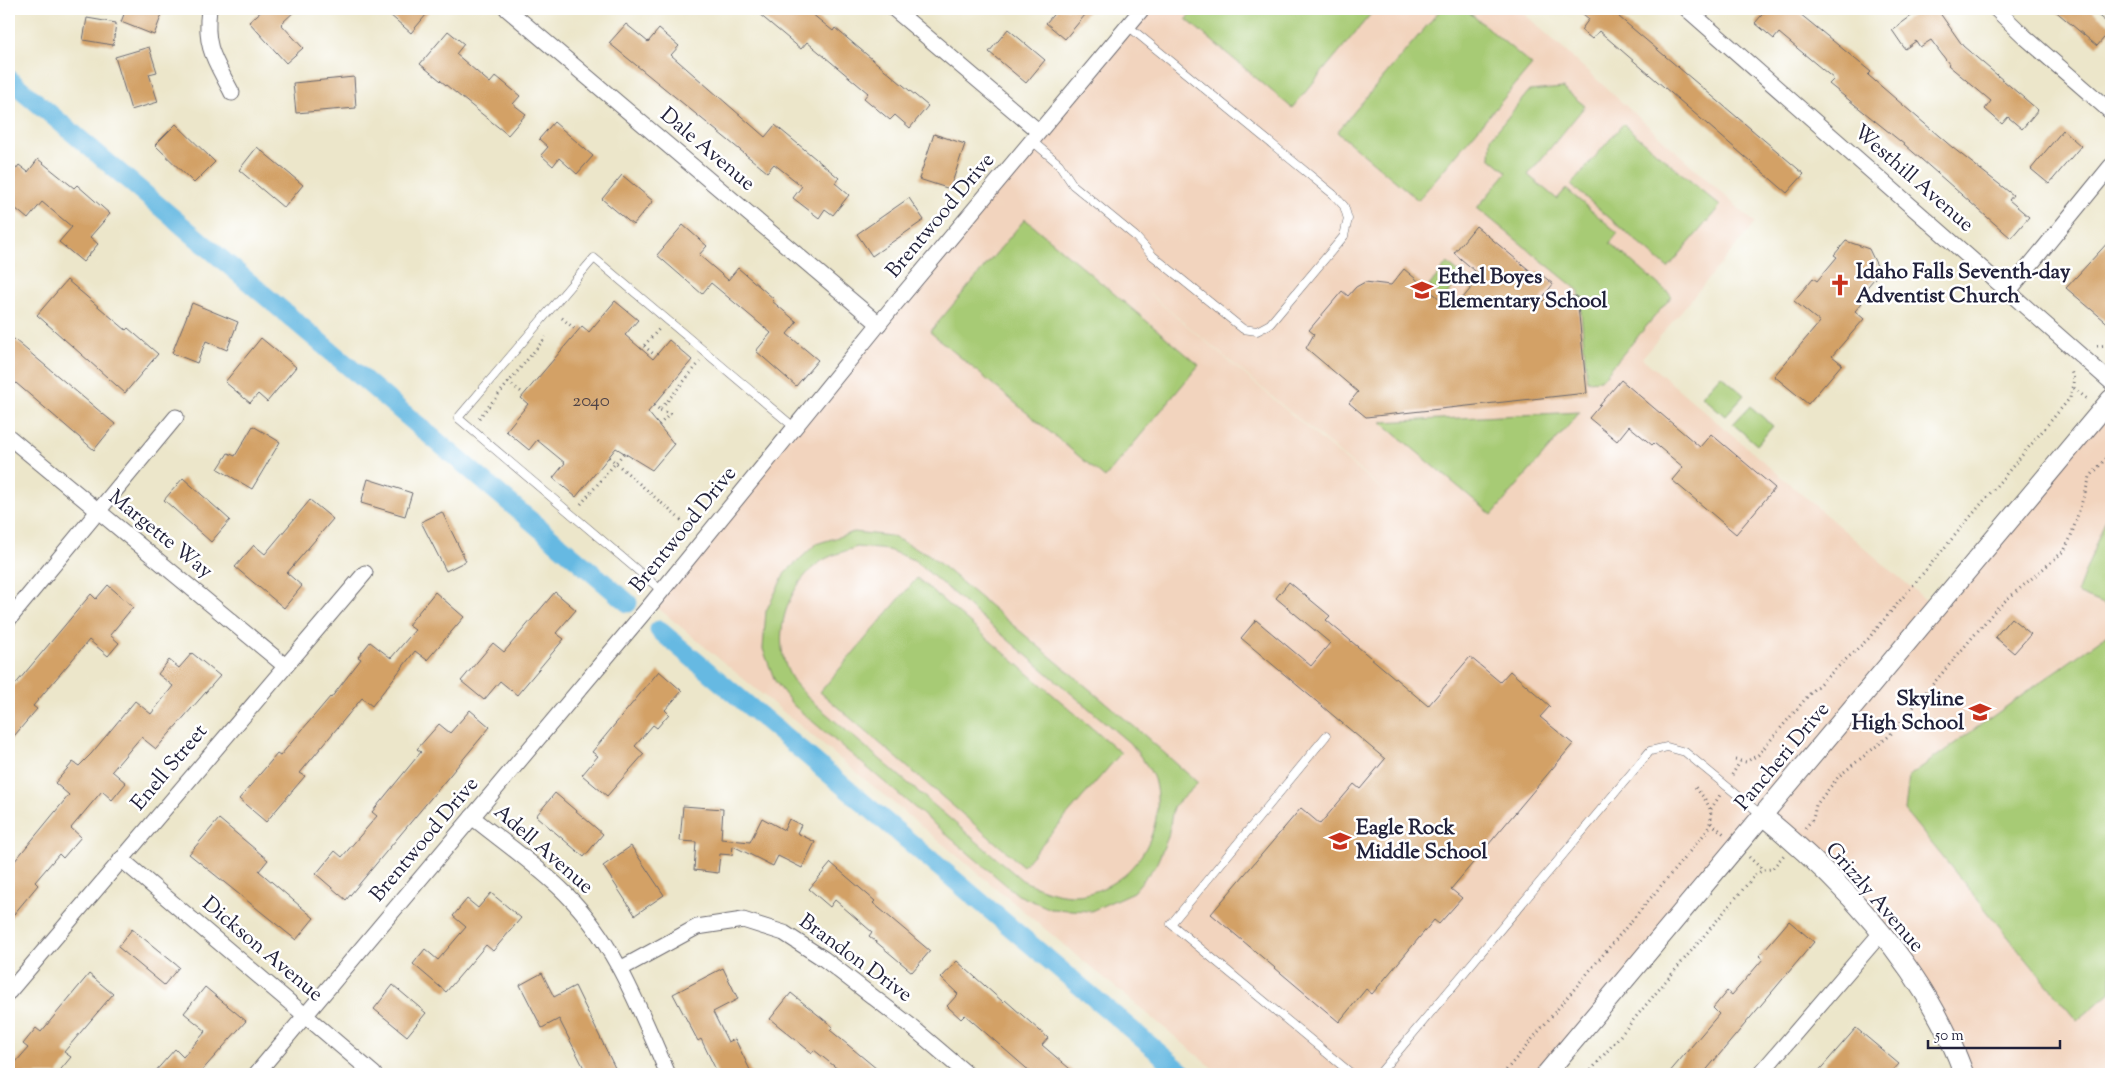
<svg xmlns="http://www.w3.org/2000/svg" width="2120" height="1083" viewBox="0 0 2120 1083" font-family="'Sorts Mill Goudy',serif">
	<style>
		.built { fill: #f2d4be; fill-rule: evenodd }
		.green { fill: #a7cb74; stroke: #647658; fill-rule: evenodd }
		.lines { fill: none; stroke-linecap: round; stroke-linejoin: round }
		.canal { stroke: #66b9e2; stroke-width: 19 }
		.building { fill: #d3a166 }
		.service-casing { stroke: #69676d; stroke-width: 9 }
		.minor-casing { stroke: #69676d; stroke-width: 17 }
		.tertiary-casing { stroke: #69676d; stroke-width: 21 }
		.path { stroke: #69676d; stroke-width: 3; stroke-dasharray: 1 4; stroke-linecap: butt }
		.service { stroke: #fff; stroke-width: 8 }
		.minor { stroke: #fff; stroke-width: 15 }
		.tertiary { stroke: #fff; stroke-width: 19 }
		.labels { text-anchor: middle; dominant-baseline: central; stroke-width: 5; stroke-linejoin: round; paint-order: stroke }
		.number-label { font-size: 19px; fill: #4e4246 }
		.street-label { font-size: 21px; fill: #22223b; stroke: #fff }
		.poi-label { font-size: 21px; font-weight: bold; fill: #22223b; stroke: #fff; text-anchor: start }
	</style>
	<rect width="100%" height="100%" fill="#fff"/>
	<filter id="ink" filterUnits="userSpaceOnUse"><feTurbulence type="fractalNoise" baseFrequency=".02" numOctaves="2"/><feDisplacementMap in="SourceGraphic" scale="10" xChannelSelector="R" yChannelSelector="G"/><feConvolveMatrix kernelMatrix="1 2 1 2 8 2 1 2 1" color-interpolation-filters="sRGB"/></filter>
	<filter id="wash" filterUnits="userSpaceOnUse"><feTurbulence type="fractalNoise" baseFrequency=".0096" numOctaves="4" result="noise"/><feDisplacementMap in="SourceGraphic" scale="20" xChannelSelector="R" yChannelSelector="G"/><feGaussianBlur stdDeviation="1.12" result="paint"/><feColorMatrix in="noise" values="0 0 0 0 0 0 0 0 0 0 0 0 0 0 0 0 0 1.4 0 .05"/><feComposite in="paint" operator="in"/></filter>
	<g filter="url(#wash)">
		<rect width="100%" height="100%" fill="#ece6ca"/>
		<!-- built -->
		<path class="built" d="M1142 9H1519L1755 223 1642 358 1935 608 2111 399V1074H1964L1881 933 1762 816 1546 1074H1220L652 603ZM1149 294H1150L1412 514 1336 452Z"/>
		<!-- green -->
		<g class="green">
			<polygon points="1194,9 1375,9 1292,108 1186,19"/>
			<polygon points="1441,9 1465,9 1532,65 1418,200 1337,132"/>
			<polygon points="1563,88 1585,106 1528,175 1557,199 1566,189 1618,233 1610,243 1672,296 1601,380 1587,381 1579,291 1477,208 1507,172 1490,158 1491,138 1529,91"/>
			<polygon points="1623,124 1720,206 1668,268 1571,185"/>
			<polygon points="1025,219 1199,365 1105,478 930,332"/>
			<polygon points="1447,263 1462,275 1444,298 1429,286"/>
			<polygon points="1721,375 1744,395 1725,416 1702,396"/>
			<polygon points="1750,406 1773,426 1757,445 1733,424"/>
			<polygon points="1580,412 1492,515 1381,422"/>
			<polygon points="2111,505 2111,607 2077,593"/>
			<path d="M854 532 891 536 928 554 1143 734 1198 783 1173 807 1168 837 1156 865 1133 892 1091 911 1051 909 1018 895 793 705 775 681 763 649 766 611 785 573 816 544ZM857 547 888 550 914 560 1133 746C1140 757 1153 771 1155 783 1166 832 1135 883 1085 894 1063 898 1040 889 1022 880L808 698C803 691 795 685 791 677 769 639 787 581 825 559 834 554 846 551 857 547Z"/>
			<polygon points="917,578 1121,753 1023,866 820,692"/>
			<polygon points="2111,632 2111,992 2077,1021 1905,811 1909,776"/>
		</g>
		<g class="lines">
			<!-- canal -->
			<g class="canal">
				<polyline points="9,79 628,603"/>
				<polyline points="659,630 1184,1074"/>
			</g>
		</g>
		<g id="blocks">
			<!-- building -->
			<g class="building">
				<polygon points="126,9 164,9 154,35 121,22"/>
				<polygon points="264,9 297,9 281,24 303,48 286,63 249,22"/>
				<polygon points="383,9 431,9 411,33"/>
				<polygon points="753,9 806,9 833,31 835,28 928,106 910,128 895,115 890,120 864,98 868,93 807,42 801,49"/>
				<polygon points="1058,9 1090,9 1065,39 1046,23"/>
				<polygon points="1577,9 1625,9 1619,17 1804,174 1787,193 1599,31 1592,39 1581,30 1589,19"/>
				<polygon points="1767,9 1794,9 1871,72 1868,75 1953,148 2013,195 2009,200 2029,217 2011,238 1905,145 1829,84 1834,79 1779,33 1774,39 1755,23"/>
				<polygon points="1921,9 1937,9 1963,46 2038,110 2022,129 2008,117 2002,124 1985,109 1991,101 1948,65 1949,64 1931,40 1920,47 1916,41 1905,49 1892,30"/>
				<polygon points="2053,9 2090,9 2111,26 2111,30 2097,46"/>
				<polygon points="87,18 116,23 113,45 83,40"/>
				<polygon points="626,24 648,42 659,29 679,46 671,55 765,137 775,125 839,178 835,183 849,195 833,215 825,209 819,218 793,198 802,186 774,164 767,172 609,43"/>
				<polygon points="1008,29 1045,60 1026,83 989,52"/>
				<polygon points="448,31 464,44 456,54 490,83 496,76 520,96 513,104 526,114 508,135 420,64"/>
				<polygon points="149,47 157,72 149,74 158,102 131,110 115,57"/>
				<polygon points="354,77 356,108 296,113 293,83"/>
				<polygon points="554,122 593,156 577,174 559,158 553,166 541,155 548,147 539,139"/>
				<polygon points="176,124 215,162 194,183 155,145"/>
				<polygon points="2063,130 2081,146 2049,184 2031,169"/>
				<polygon points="934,134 965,144 950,189 919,179"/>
				<polygon points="257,147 303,185 284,208 239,170"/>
				<polygon points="38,159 74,188 77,185 110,214 90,237 98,244 83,262 59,242 72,227 42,202 28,219 9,203 9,178 19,165 28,172"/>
				<polygon points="622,175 653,201 633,225 602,199"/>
				<polygon points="909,198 924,220 872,256 857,234"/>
				<polygon points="683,225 707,246 699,255 728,280 738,268 774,299 772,301 797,322 787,334 818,360 796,386 756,351 771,333 711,283 702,294 657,255"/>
				<polygon points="1476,226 1534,274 1537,271 1553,284 1540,301 1577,296 1587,393 1366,417 1349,403 1358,392 1306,348 1314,334 1309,330 1342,291 1348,296 1356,287 1365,282 1391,285 1404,269 1453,310 1481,276 1454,253"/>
				<polygon points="2111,239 2111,326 2066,288"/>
				<polygon points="1846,241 1869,249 1880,272 1857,299 1862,303 1855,311 1864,319 1832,356 1842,364 1808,404 1774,376 1820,322 1794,301 1813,278 1817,281 1837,257 1834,255"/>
				<polygon points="67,280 126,330 128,328 158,354 125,393 37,315"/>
				<polygon points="615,301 638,320 625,335 653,359 669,340 692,360 648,412 674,444 652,470 616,448 576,497 553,478 565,463 537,440 529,450 506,431 528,404 521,398 582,326 589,332"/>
				<polygon points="192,303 238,322 227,350 206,341 197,363 172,353"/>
				<polygon points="9,335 115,424 94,450 9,377"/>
				<polygon points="261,338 296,367 267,402 258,394 250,403 225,382"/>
				<polygon points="1621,380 1700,447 1711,434 1775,488 1736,534 1672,480 1683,467 1654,443 1652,445 1629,426 1617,441 1589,418"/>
				<polygon points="253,426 280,442 252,489 218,469 228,453 235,456"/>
				<polygon points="183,478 230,520 211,542 164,500"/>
				<polygon points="368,479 412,493 405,516 361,503"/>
				<polygon points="310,500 333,519 287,573 302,586 284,608 235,567 254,545 265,554"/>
				<polygon points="442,512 466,561 446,571 421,522"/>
				<polygon points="1289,582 1330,616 1326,620 1428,706 1470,657 1500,682 1510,671 1550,706 1540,717 1573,744 1451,889 1462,898 1439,924 1434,920 1372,994 1366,989 1339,1022 1211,914 1301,808 1320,824 1354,784 1360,789 1385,759 1241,638 1256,620 1311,666 1330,643 1276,598"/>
				<polygon points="108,585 133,607 110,635 119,643 108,656 89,640 33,706 37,709 9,742 9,692 91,594 96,599"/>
				<polygon points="435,592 464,617 427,660 415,651 372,706 362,698 300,773 305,776 266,822 239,799 277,754 280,756 330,697 331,698 361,659 358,657 370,642 391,658 415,630 408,625"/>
				<polygon points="555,592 576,610 556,633 564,639 517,695 500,681 484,700 461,681 493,643 504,652"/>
				<polygon points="2011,618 2031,634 2014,653 1995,637"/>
				<polygon points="192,653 220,676 156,749 141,737 112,771 126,783 112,800 102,791 71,828 81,837 63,858 59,854 35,882 38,885 9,920 9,868 69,795 55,783 73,762 79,766 91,754 135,701 151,714 173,686 158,674 169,660 179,668"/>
				<polygon points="659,671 682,691 665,710 669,714 657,728 653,725 635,746 644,754 607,796 582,775 598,756 592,752"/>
				<polygon points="470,710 490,727 346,900 316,874 335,851 342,857 377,816 372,812 421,752 417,749 439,724 450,733"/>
				<polygon points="555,793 603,834 584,857 536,816"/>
				<polygon points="683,806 723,809 721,839 750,842 762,818 784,830 789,819 801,825 797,833 815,842 802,868 778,856 773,866 733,846 732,855 720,854 718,873 694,870 696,842 680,841"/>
				<polygon points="219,819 268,860 259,871 314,918 296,940 189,854"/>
				<polygon points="631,846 664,895 635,915 603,866"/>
				<polygon points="831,863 875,901 873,903 930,951 912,972 869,936 872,932 835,900 830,907 809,889"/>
				<polygon points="491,893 521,918 493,951 486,945 446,992 413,964 425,949 438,960 466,927 453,916 467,899 478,908"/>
				<polygon points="1789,921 1814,942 1703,1074 1668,1074 1719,1014 1713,1008 1727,991 1732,995 1763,959 1759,956"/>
				<polygon points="132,929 179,967 164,985 118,947"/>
				<polygon points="957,961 1003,1002 1005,1000 1048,1038 1042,1045 1076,1074 1033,1074 965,1015 961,1019 947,1006 958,994 941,978"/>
				<polygon points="723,968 738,999 713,1012 728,1042 735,1039 752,1074 718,1074 701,1039 698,1041 673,994"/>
				<polygon points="542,973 554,997 575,986 618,1074 587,1074 559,1019 542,1028 520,985"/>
				<polygon points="89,974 113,994 64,1052 71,1057 57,1074 9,1074 9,1070 28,1048 23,1044 36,1028 41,1032"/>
				<polygon points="393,985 426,1013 407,1036 374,1009"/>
				<polygon points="205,987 246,1021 199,1074 153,1074 175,1049 183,1057 206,1031 184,1013"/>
				<polygon points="791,993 833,1027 830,1030 883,1074 844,1074 814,1050 812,1053 770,1019"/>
				<polygon points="1856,1028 1899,1064 1890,1074 1816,1074"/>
			</g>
		</g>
	</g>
	<g filter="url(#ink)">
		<use href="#blocks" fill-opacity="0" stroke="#69676d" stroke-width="1"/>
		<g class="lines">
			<!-- service casing -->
			<g class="service-casing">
				<g id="service">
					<polyline points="1031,140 1059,164 1073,185 1135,236 1153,256 1243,329 1257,331 1270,324 1344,236 1348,219 1344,206 1333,194 1128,26"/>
					<polyline points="662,591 458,418 594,258 795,428"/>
					<polyline points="1326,736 1171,924 1352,1074"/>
					<polyline points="1379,1074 1650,751 1667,747 1685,752 1763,816"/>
				</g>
			</g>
			<!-- minor casing -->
			<g class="minor-casing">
				<g id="minor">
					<path d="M209 9C204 48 215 60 232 93"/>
					<polyline points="507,9 879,324"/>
					<polyline points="894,9 1038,131"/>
					<polyline points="1687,9 2111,382"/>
					<polyline points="1996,9 2025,37 2111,112"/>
					<polyline points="2008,292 2111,166"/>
					<polyline points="9,437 284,665"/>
					<polyline points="9,619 176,417"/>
					<path d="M472 817C503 842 538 866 566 894 616 944 640 1011 668 1074"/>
					<polyline points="121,859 374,1074"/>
					<polyline points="622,968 697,927 743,920 784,933 824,959 912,1027 967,1074"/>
					<polyline points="9,992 365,573"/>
					<polyline points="256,1074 652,603 891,309 1142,9"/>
					<polyline points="1760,1074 1881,933"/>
				</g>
			</g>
			<!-- tertiary casing -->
			<g class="tertiary-casing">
				<g id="tertiary">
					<path d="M1763 816C1846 884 1927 972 1964 1074"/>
					<polyline points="1546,1074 2111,399"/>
				</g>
			</g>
			<!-- path -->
			<g class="path">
				<polyline points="562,318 577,331"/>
				<polyline points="644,346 655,355"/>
				<polyline points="2097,346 2111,345"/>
				<polyline points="641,349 659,329 657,327"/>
				<polyline points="508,382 524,394"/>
				<polyline points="2074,388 2088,400"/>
				<polyline points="654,405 660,410 700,362"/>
				<polyline points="479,418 546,337"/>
				<polyline points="659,425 670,414 660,410"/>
				<polyline points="609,457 690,528"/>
				<polyline points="581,504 624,453"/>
				<polyline points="1735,760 1746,762 1758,755 1813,690 1868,639 2070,398 2074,379 2071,371"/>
				<polyline points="1732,775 1740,762"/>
				<polyline points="1711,809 1720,795"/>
				<polyline points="1711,823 1724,834"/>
				<polyline points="1805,828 1813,819 1816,805 1839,776 1889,736 1998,607 2064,551 2070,539 2090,477 2111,452"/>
				<polyline points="1749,857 1763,870"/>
				<path d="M1503 1074 1706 832C1717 813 1708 802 1695 787"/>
				<polyline points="1588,1074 1755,875 1763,870 1772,869 1784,855"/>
			</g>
			<!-- service -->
			<use href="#service" class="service"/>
			<!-- minor -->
			<use href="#minor" class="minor"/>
			<!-- tertiary -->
			<use href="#tertiary" class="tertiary"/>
		</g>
	</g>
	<!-- icons -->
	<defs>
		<g id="church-bare" transform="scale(1.725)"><path d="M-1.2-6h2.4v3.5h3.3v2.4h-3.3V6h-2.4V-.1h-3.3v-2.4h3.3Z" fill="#c8321e" stroke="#fff" stroke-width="2.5" paint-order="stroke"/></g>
		<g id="school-bare" transform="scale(1.725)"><path d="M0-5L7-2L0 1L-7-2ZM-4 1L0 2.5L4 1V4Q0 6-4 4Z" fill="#c8321e" stroke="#fff" stroke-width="2.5" paint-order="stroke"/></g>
	</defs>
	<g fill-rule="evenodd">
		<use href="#church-bare" x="1840" y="285"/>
		<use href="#school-bare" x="1422" y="290"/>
		<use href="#school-bare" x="1980" y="712"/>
		<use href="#school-bare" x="1340" y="841"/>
	</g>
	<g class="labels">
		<!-- number labels -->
		<g class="number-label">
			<text x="591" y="401">2040</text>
		</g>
		<!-- street labels -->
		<g class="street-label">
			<text transform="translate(707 150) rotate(40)">Dale Avenue</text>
			<text transform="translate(1913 179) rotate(41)">Westhill Avenue</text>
			<text transform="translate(941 216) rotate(-50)">Brentwood Drive</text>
			<text transform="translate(684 530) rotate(-51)">Brentwood Drive</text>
			<text transform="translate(160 535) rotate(39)">Margette Way</text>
			<text transform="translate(1783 757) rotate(-50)">Pancheri Drive</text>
			<text transform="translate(170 768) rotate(-50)">Enell Street</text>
			<text transform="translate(425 840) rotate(-50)">Brentwood Drive</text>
			<text transform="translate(543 850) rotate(41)">Adell Avenue</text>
			<text transform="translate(1874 898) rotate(49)">Grizzly Avenue</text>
			<text transform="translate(262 950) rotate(40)">Dickson Avenue</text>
			<text transform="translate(855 959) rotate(36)">Brandon Drive</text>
		</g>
		<!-- poi labels -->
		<g class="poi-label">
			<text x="1856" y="273">Idaho Falls Seventh-day<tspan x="1856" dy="24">Adventist Church</tspan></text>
			<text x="1438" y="278">Ethel Boyes<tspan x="1438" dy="24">Elementary School</tspan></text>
			<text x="1964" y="700" text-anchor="end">Skyline<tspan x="1964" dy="24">High School</tspan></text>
			<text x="1356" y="829">Eagle Rock<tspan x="1356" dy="24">Middle School</tspan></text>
		</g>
	</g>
	<!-- margin -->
	<rect width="2120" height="1083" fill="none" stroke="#fff" stroke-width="30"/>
	<!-- scale -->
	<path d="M1928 1040v8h132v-8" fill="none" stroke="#22223b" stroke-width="2.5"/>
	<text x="1935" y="1040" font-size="15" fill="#22223b" stroke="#ffffff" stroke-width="4" paint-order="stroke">50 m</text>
</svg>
